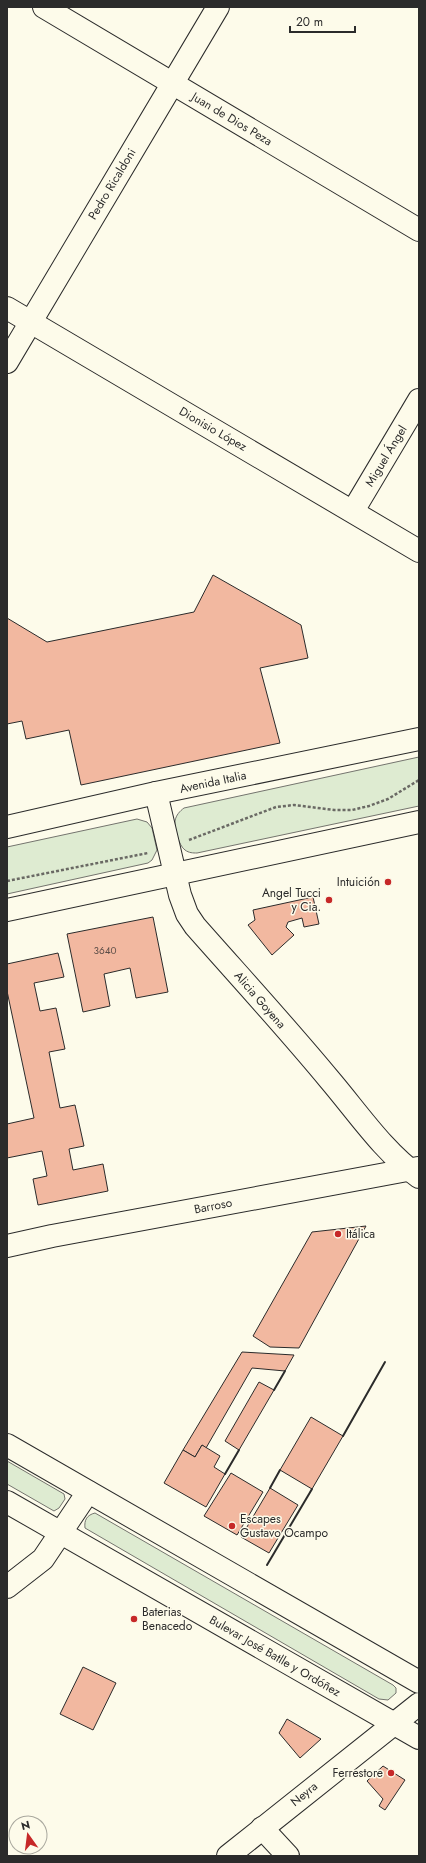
<svg xmlns="http://www.w3.org/2000/svg" width="426" height="1863" viewBox="0 0 426 1863" font-family="Jost,sans-serif">
	<style>
		.green { fill: #deebd1; stroke: #74746e }
		.building { fill: #f2b8a0; stroke: #2b2b2b }
		.lines { fill: none; stroke-linecap: round; stroke-linejoin: round }
		.minor-casing { stroke: #2b2b2b; stroke-width: 24 }
		.major-casing { stroke: #2b2b2b; stroke-width: 24 }
		.path { stroke: #6a6964; stroke-width: 2.5; stroke-dasharray: 3 2; stroke-linecap: butt }
		.minor { stroke: #fdfbea; stroke-width: 22 }
		.major { stroke: #fdfbea; stroke-width: 22 }
		.wall { stroke: #2b2b2b; stroke-width: 2 }
		.poi-dot { fill: #c62828; stroke: #fdfbea; stroke-width: 1.5 }
		.labels { text-anchor: middle; dominant-baseline: central; stroke-width: 3; stroke-linejoin: round; paint-order: stroke }
		.number-label { font-size: 10px; fill: #5d4e48 }
		.street-label { font-size: 12px; fill: #2b2b2b; stroke: #fdfbea }
		.poi-label { font-size: 12px; fill: #2b2b2b; stroke: #fdfbea; text-anchor: end }
	</style>
	<rect width="100%" height="100%" fill="#fdfbea"/>
	<!-- green -->
	<g class="green">
		<path d="M419 757V806L197 853C193 853 189 853 185 850 179 846 174 828 175 821 176 815 180 811 184 808Z"/>
		<polygon points="137,819 147,822 152,828 157,850 152,860 148,863 7,894 7,847"/>
		<polygon points="7,1461 64,1494 65,1499 59,1508 54,1511 7,1484"/>
		<path d="M95 1513 393 1685 396 1688V1693L388 1700 379 1699 85 1528C84 1520 87 1515 95 1513Z"/>
	</g>
	<!-- building -->
	<g class="building">
		<polygon points="213,575 301,625 308,658 260,668 280,743 81,785 69,730 26,739 22,721 7,724 7,618 47,642 194,612"/>
		<polygon points="313,897 319,924 304,927 302,918 288,922 286,927 294,935 272,955 248,925 255,920 253,910"/>
		<polygon points="153,917 168,992 136,998 130,968 104,974 110,1006 83,1012 67,934"/>
		<polygon points="58,953 64,977 34,983 40,1011 56,1008 65,1049 49,1052 60,1108 75,1105 84,1146 69,1149 73,1170 103,1164 108,1191 38,1205 33,1179 47,1176 42,1151 7,1158 7,1124 34,1118 7,991 7,964"/>
		<polygon points="366,1226 299,1348 270,1347 253,1336 312,1232"/>
		<polygon points="242,1352 294,1355 285,1371 252,1368 206,1448 202,1445 195,1457 183,1450"/>
		<polygon points="259,1382 274,1390 239,1450 225,1441"/>
		<polygon points="311,1417 343,1436 312,1489 280,1470"/>
		<polygon points="202,1445 220,1456 214,1467 225,1474 206,1507 164,1483 183,1450 195,1457"/>
		<polygon points="231,1473 263,1492 237,1535 204,1516"/>
		<polygon points="270,1488 298,1505 269,1553 241,1537"/>
		<polygon points="83,1667 116,1683 93,1730 60,1714"/>
		<polygon points="287,1719 321,1739 300,1758 279,1733"/>
		<polygon points="383,1766 405,1780 385,1810 379,1806 383,1799 367,1781"/>
	</g>
	<g class="lines">
		<!-- minor casing -->
		<g class="minor-casing">
			<g id="minor">
				<polyline points="44,7 419,230"/>
				<polyline points="7,308 419,551"/>
				<polyline points="7,362 218,7"/>
				<polyline points="353,511 419,400"/>
				<path d="M156 793 180 895 187 914 195 926C240 977 286 1027 329 1079 358 1113 383 1151 419 1177"/>
				<polyline points="7,1246 52,1236 418,1168"/>
				<polyline points="7,1587 43,1559 88,1492"/>
				<polyline points="262,1828 288,1856"/>
				<polyline points="228,1856 419,1704"/>
			</g>
		</g>
		<!-- major casing -->
		<g class="major-casing">
			<g id="major">
				<polyline points="7,827 156,793 419,739"/>
				<polyline points="7,910 419,822"/>
				<polyline points="7,1445 419,1682"/>
				<polyline points="7,1502 419,1738"/>
			</g>
		</g>
		<!-- path -->
		<g class="path">
			<polyline points="189,840 276,807 294,805 334,810 352,810 369,806 388,799 419,780"/>
			<polyline points="7,881 148,853"/>
		</g>
		<!-- minor -->
		<use href="#minor" class="minor"/>
		<!-- major -->
		<use href="#major" class="major"/>
		<!-- wall -->
		<g class="wall">
			<polyline points="274,1390 285,1371"/>
			<polyline points="343,1436 385,1362"/>
			<polyline points="225,1474 239,1450"/>
			<polyline points="270,1488 280,1470"/>
			<polyline points="267,1565 312,1489"/>
		</g>
	</g>
	<!-- markers -->
	<g class="poi-dot">
		<circle cx="388" cy="882" r="4"/>
		<circle cx="329" cy="900" r="4"/>
		<circle cx="338" cy="1234" r="4"/>
		<circle cx="232" cy="1526" r="4"/>
		<circle cx="134" cy="1619" r="4"/>
		<circle cx="391" cy="1773" r="4"/>
	</g>
	<g class="labels">
		<!-- number labels -->
		<g class="number-label">
			<text x="105" y="950">3640</text>
		</g>
		<!-- street labels -->
		<g class="street-label">
			<text transform="translate(232 119) rotate(31)">Juan de Dios Peza</text>
			<text transform="translate(112 184) rotate(-59)">Pedro Ricaldoni</text>
			<text transform="translate(213 429) rotate(30)">Dionisio López</text>
			<text transform="translate(386 456) rotate(-59)">Miguel Ángel</text>
			<text transform="translate(213 782) rotate(-12)">Avenida Italia</text>
			<text transform="translate(260 1000) rotate(49)">Alicia Goyena</text>
			<text transform="translate(213 1206) rotate(-11)">Barroso</text>
			<text transform="translate(275 1656) rotate(30)">Bulevar José Batlle y Ordóñez</text>
			<text transform="translate(304 1794) rotate(-39)">Neyra</text>
		</g>
		<!-- poi labels -->
		<g class="poi-label">
			<text x="380" y="882">Intuición</text>
			<text x="321" y="893">Angel Tucci<tspan x="321" dy="14">y Cia.</tspan></text>
			<text x="346" y="1234" text-anchor="start">Itálica</text>
			<text x="240" y="1519" text-anchor="start">Escapes<tspan x="240" dy="14">Gustavo Ocampo</tspan></text>
			<text x="142" y="1612" text-anchor="start">Baterias<tspan x="142" dy="14">Benacedo</tspan></text>
			<text x="383" y="1773">Ferrestore</text>
		</g>
	</g>
	<!-- border -->
	<rect width="426" height="1863" fill="none" stroke="#2b2b2b" stroke-width="16"/>
	<!-- north arrow -->
	<g transform="translate(28 1835) rotate(346)"><circle r="19" fill="#fdfbea" stroke="#a9a89e"/>
	<path d="M0-3L7 15L0 10L-7 15Z" fill="#c62828"/>
	<text y="-6" font-size="11" font-weight="bold" text-anchor="middle" fill="#2b2b2b">N</text>
	</g>
	<!-- scale -->
	<path d="M290 26v6h65v-6" fill="none" stroke="#2b2b2b" stroke-width="2"/>
	<text x="296" y="26" font-size="12" fill="#2b2b2b" stroke="#fdfbea" stroke-width="3" paint-order="stroke">20 m</text>
</svg>
